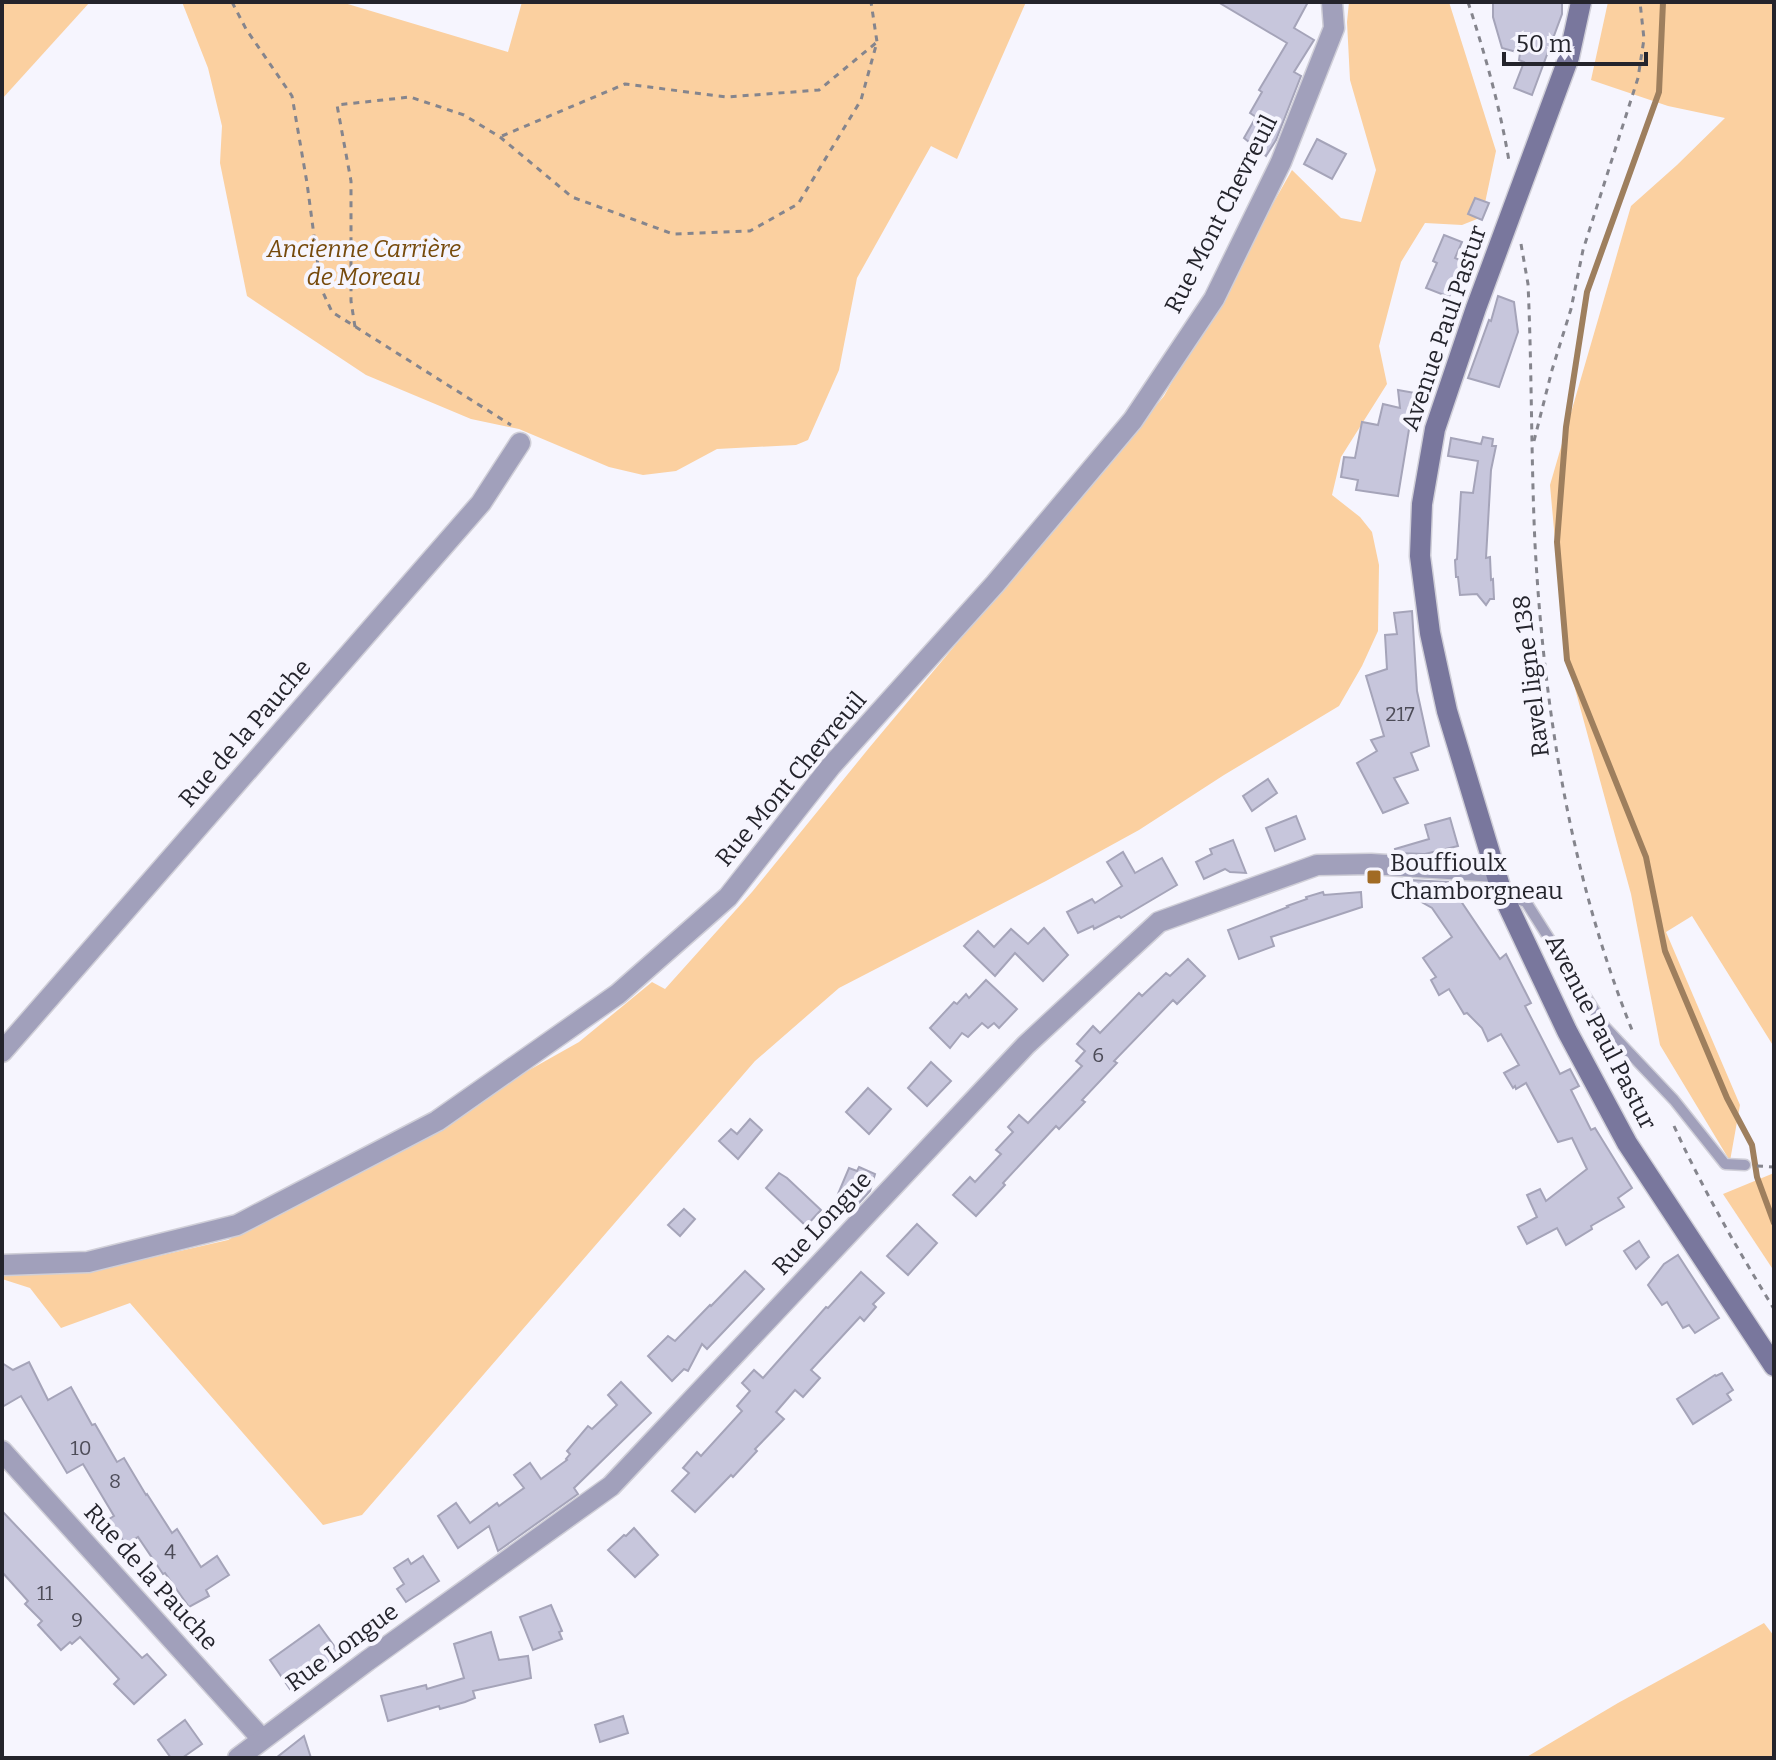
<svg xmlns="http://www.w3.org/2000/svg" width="1776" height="1760" viewBox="0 0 1776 1760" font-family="Bitter,serif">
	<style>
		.green { fill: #fbd0a0 }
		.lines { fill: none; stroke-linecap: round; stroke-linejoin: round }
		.stream { stroke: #9e7f5e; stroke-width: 6 }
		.building { fill: #c7c6dc; stroke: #a5a4b9; stroke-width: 2 }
		.service-casing { stroke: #d0cfd8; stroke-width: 13 }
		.minor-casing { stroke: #d0cfd8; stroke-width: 23 }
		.tertiary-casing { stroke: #d0cfd8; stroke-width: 23 }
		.secondary-casing { stroke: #d0cfd8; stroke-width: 23 }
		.path { stroke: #85858d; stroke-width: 3; stroke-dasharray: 6 6; stroke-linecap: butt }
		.service { stroke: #a1a0bb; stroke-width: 10 }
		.minor { stroke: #a1a0bb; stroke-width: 20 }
		.tertiary { stroke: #a1a0bb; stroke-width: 20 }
		.secondary { stroke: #79779d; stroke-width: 20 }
		.poi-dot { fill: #a16b25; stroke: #f6f5fe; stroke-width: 3 }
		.labels { text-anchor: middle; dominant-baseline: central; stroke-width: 8; stroke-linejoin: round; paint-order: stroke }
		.number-label { font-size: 20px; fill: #4d4c58 }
		.street-label { font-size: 24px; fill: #24242c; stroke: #f6f5fe }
		.park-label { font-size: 24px; font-style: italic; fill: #764a0c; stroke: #f6f5fe }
		.poi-label { font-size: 24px; fill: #24242c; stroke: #f6f5fe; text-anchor: start }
	</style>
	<rect width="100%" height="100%" fill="#f6f5fe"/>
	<!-- green -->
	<g class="green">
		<polygon points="2,2 90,2 2,99"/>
		<polygon points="182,2 341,2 508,52 522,2 1026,2 957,159 931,146 857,278 839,370 808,440 796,445 717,449 676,471 643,475 609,467 519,429 471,419 366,375 247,296 220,163 222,126 208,68"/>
		<polygon points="1349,2 1449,2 1496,151 1482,217 1462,225 1425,223 1401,262 1379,346 1387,384 1341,457 1332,495 1360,517 1372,532 1379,565 1378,631 1362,666 1339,706 1224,775 1139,830 1046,881 839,988 755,1061 362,1515 323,1525 130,1303 61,1328 30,1288 2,1279 2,1274 84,1273 228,1240 579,1042 652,982 665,989 752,892 869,748 1164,396 1292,170 1341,218 1361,222 1376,170 1350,80 1347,22"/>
		<polygon points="1608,2 1774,2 1774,1047 1692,916 1666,932 1740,1105 1730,1161 1660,1045 1631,894 1565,652 1550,485 1631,206 1677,165 1725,118 1668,106 1591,80"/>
		<polygon points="1774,1173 1774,1271 1723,1194"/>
		<polygon points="1764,1623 1774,1636 1774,1758 1525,1758 1618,1703"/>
	</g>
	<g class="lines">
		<!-- stream -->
		<polyline class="stream" points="1663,2 1659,92 1587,292 1566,427 1557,542 1567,660 1646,857 1665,951 1727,1098 1752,1145 1757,1177 1774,1223"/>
	</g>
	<!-- building -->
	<g class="building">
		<polygon points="1218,2 1308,2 1294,28 1314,40 1294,72 1301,76 1276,140 1266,156 1244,138 1256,117 1250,113 1262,92 1259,90 1287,43"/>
		<polygon points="1493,2 1562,2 1562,14 1532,95 1514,88 1524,62 1519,60 1520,53 1502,48 1493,17"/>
		<polygon points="1317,139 1346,154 1332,179 1304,164"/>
		<polygon points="1475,198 1489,203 1482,220 1468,214"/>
		<polygon points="1444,235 1462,242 1455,258 1464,262 1449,297 1426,288 1437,263 1433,261"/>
		<polygon points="1498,296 1514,302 1518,332 1499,387 1468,378 1489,320 1491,321"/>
		<polygon points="1398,390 1415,393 1398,496 1356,490 1358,480 1341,477 1344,457 1355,458 1362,422 1378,425 1383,404 1400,408"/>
		<polygon points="1483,437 1493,439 1492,446 1496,446 1491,470 1486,558 1490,557 1491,580 1493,579 1494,599 1490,599 1486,605 1477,594 1460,595 1458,577 1456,577 1455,560 1457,559 1461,492 1473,493 1478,461 1448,456 1451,438 1481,444"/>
		<polygon points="1412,611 1417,691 1429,746 1411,753 1418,770 1394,778 1408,803 1383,813 1357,763 1377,751 1371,740 1384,736 1366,676 1387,669 1385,635 1397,634 1394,613"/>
		<polygon points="1268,779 1277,793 1252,811 1243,796"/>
		<polygon points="1296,816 1305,839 1275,851 1266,828"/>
		<polygon points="1450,818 1458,846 1425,854 1396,853 1395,849 1429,839 1425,825"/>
		<polygon points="1233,840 1246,873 1230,872 1225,869 1204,879 1196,862 1212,854 1210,849"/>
		<polygon points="1123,852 1135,873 1162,858 1177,885 1121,918 1119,916 1094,929 1093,926 1078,933 1067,912 1092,899 1095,903 1122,886 1107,862"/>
		<polygon points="1410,880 1448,882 1500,959 1506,954 1531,1003 1525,1006 1560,1074 1570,1069 1579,1086 1571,1090 1591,1130 1595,1128 1632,1188 1618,1198 1624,1207 1591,1226 1592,1229 1566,1245 1557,1228 1527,1244 1518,1227 1537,1217 1527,1195 1540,1189 1546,1201 1587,1169 1572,1138 1558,1142 1526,1083 1516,1089 1515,1086 1513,1088 1504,1073 1519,1065 1501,1034 1488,1041 1482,1028 1467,1013 1464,1014 1449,989 1439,995 1431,980 1436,977 1423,958 1452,937 1432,908 1404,892"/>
		<polygon points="1323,892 1324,895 1361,892 1362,907 1271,937 1274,946 1239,959 1228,930 1288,907 1287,906 1307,899 1306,897"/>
		<polygon points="1044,928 1068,955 1043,981 1015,953 995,976 964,946 978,931 994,947 1011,929 1028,944"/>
		<polygon points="1188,959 1205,976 1177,1004 1173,1000 1114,1061 1117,1063 1082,1100 1085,1102 1059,1129 1056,1126 1003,1183 1005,1185 976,1216 953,1195 970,1177 975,1182 1001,1154 996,1150 1013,1132 1008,1127 1019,1115 1028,1123 1082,1066 1076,1061 1085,1051 1077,1044 1093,1026 1100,1033 1139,993 1142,996 1166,973 1170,976"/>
		<polygon points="986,980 1017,1009 999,1028 994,1023 988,1028 982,1023 968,1037 962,1033 950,1048 930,1028 954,1002 957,1004 966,994 969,998"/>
		<polygon points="931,1062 951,1081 927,1106 908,1088"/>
		<polygon points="868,1088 891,1109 869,1134 846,1112"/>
		<polygon points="750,1119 762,1130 738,1159 719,1141 731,1129 737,1134"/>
		<polygon points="859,1167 875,1174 870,1191 859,1203 838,1194 849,1168 857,1171"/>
		<polygon points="779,1173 787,1178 821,1210 806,1226 766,1188"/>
		<polygon points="684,1209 695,1219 680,1236 668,1225"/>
		<polygon points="917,1224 937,1243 908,1275 887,1256"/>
		<polygon points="1639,1241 1649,1257 1636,1269 1624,1251"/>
		<polygon points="1678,1255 1719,1318 1695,1333 1689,1325 1683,1328 1667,1302 1662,1305 1648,1285 1664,1264"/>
		<polygon points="745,1271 764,1289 707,1349 702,1344 688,1371 684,1369 672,1381 648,1356 668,1336 675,1341 710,1305 711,1306"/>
		<polygon points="861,1272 884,1293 873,1304 876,1307 864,1321 860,1317 811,1370 820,1378 803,1397 795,1390 776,1412 784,1419 755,1449 757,1451 733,1477 731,1475 695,1512 672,1491 689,1473 683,1468 697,1452 701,1456 742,1411 737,1406 750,1391 742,1383 754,1370 763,1378 826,1307 828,1308"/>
		<polygon points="29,1362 48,1400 71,1387 92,1425 95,1424 117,1462 124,1458 146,1495 147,1494 172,1533 177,1529 201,1567 217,1556 229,1575 206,1590 209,1596 189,1607 165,1573 163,1574 138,1537 126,1545 109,1519 114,1516 83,1464 67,1473 21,1396 2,1407 2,1363 13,1370"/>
		<polygon points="1722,1373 1733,1390 1727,1394 1731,1400 1693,1424 1677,1399 1715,1375 1716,1376"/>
		<polygon points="621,1382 651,1413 574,1488 578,1494 498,1551 489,1526 458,1548 438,1516 456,1503 470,1523 497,1503 499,1506 524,1488 514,1475 530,1463 541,1479 567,1460 566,1459 570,1454 567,1451 588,1426 592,1429 617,1405 608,1395"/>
		<polygon points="2,1511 142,1658 147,1654 166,1675 134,1704 114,1684 119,1679 80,1637 72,1644 70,1642 61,1650 38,1625 42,1621 25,1604 28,1601 2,1572"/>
		<polygon points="634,1528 658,1555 635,1577 608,1550 624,1535 626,1536"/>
		<polygon points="423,1556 439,1581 406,1602 397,1589 404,1584 394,1568 408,1559 411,1564"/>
		<polygon points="551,1605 562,1631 559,1632 562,1639 533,1650 520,1617"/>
		<polygon points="319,1625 340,1654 290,1689 270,1660"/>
		<polygon points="491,1632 499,1660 528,1656 531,1678 473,1691 475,1698 465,1702 440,1709 439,1706 388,1721 381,1696 426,1685 427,1689 464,1678 454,1644"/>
		<polygon points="623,1716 628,1733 600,1742 595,1725"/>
		<polygon points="185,1720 202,1744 182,1758 171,1758 158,1740"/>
		<polygon points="304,1736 311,1758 276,1758"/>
	</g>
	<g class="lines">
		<!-- service casing -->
		<g class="service-casing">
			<polyline id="service" points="1504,894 1526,902 1605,1027 1674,1100 1725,1164 1745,1165"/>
		</g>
		<!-- minor casing -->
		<g class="minor-casing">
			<g id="minor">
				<polyline points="2,1052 481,503 520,443"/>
				<polyline points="2,1265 88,1262 237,1225 437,1121 618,994 728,897 831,766 995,584 1133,420 1214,299 1281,162 1334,28 1332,2"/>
				<polyline points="2,1451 262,1739"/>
			</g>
		</g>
		<!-- tertiary casing -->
		<g class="tertiary-casing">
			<polyline id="tertiary" points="238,1758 367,1661 611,1486 1026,1045 1159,922 1317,865 1371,864 1495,872"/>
		</g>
		<!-- secondary casing -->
		<g class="secondary-casing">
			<polyline id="secondary" points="1581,2 1569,57 1476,308 1435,429 1422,504 1420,556 1430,633 1447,711 1502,893 1567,1031 1627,1143 1774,1366"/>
		</g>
		<!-- path -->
		<g class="path">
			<polyline points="232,2 246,29 292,96 307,183 321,288 332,312 511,425"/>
			<path d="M1468 2C1485 54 1500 107 1509 161"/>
			<polyline points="502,136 625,84 727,97 819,90 877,42"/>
			<path d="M1521 244 1528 284C1532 371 1531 458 1535 544 1544 711 1571 880 1634 1035"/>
			<polyline points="355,327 351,301 351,181 337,105 410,97 464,115 500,137 572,197 673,234 750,231 798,204 861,100 877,42 871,2"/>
			<polyline points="1534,441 1552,370 1571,309 1583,250 1638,78 1644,39 1640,2"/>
			<path d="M1674 1126C1703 1190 1738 1250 1774 1309"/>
			<polyline points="1757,1166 1774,1167"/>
		</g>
		<!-- service -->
		<use href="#service" class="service"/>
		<!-- minor -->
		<use href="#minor" class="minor"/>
		<!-- tertiary -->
		<use href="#tertiary" class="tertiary"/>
		<!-- secondary -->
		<use href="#secondary" class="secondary"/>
	</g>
	<!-- markers -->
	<rect class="poi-dot" x="1366" y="869" width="16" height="16" rx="4"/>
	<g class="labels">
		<!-- number labels -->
		<g class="number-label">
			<text x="1400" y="714">217</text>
			<text x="1098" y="1055">6</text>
			<text x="81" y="1448">10</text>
			<text x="115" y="1481">8</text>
			<text x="170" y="1552">4</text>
			<text x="45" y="1593">11</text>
			<text x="77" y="1620">9</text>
		</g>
		<!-- street labels -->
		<g class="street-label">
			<text transform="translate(1221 214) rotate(-63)">Rue Mont Chevreuil</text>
			<text transform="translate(1444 328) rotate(-71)">Avenue Paul Pastur</text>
			<text transform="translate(1531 676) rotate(-97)">Ravel ligne 138</text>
			<text transform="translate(245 733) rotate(-49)">Rue de la Pauche</text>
			<text transform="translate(791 779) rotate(-50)">Rue Mont Chevreuil</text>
			<text transform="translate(1601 1032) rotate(63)">Avenue Paul Pastur</text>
			<text transform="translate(822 1223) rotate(-47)">Rue Longue</text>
			<text transform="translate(151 1577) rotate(48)">Rue de la Pauche</text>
			<text transform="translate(342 1647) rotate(-36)">Rue Longue</text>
		</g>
		<!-- park labels -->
		<g class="park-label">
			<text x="364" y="249">Ancienne Carrière<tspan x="364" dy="28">de Moreau</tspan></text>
		</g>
		<!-- poi labels -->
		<g class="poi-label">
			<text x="1390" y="863">Bouffioulx<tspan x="1390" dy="28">Chamborgneau</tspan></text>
		</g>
	</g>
	<!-- border -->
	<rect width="1776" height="1760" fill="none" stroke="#24242c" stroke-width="8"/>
	<!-- scale -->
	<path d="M1504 52v12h142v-12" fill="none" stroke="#24242c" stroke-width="4"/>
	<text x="1516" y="52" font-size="24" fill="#24242c" stroke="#f6f5fe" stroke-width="6" paint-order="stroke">50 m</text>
</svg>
